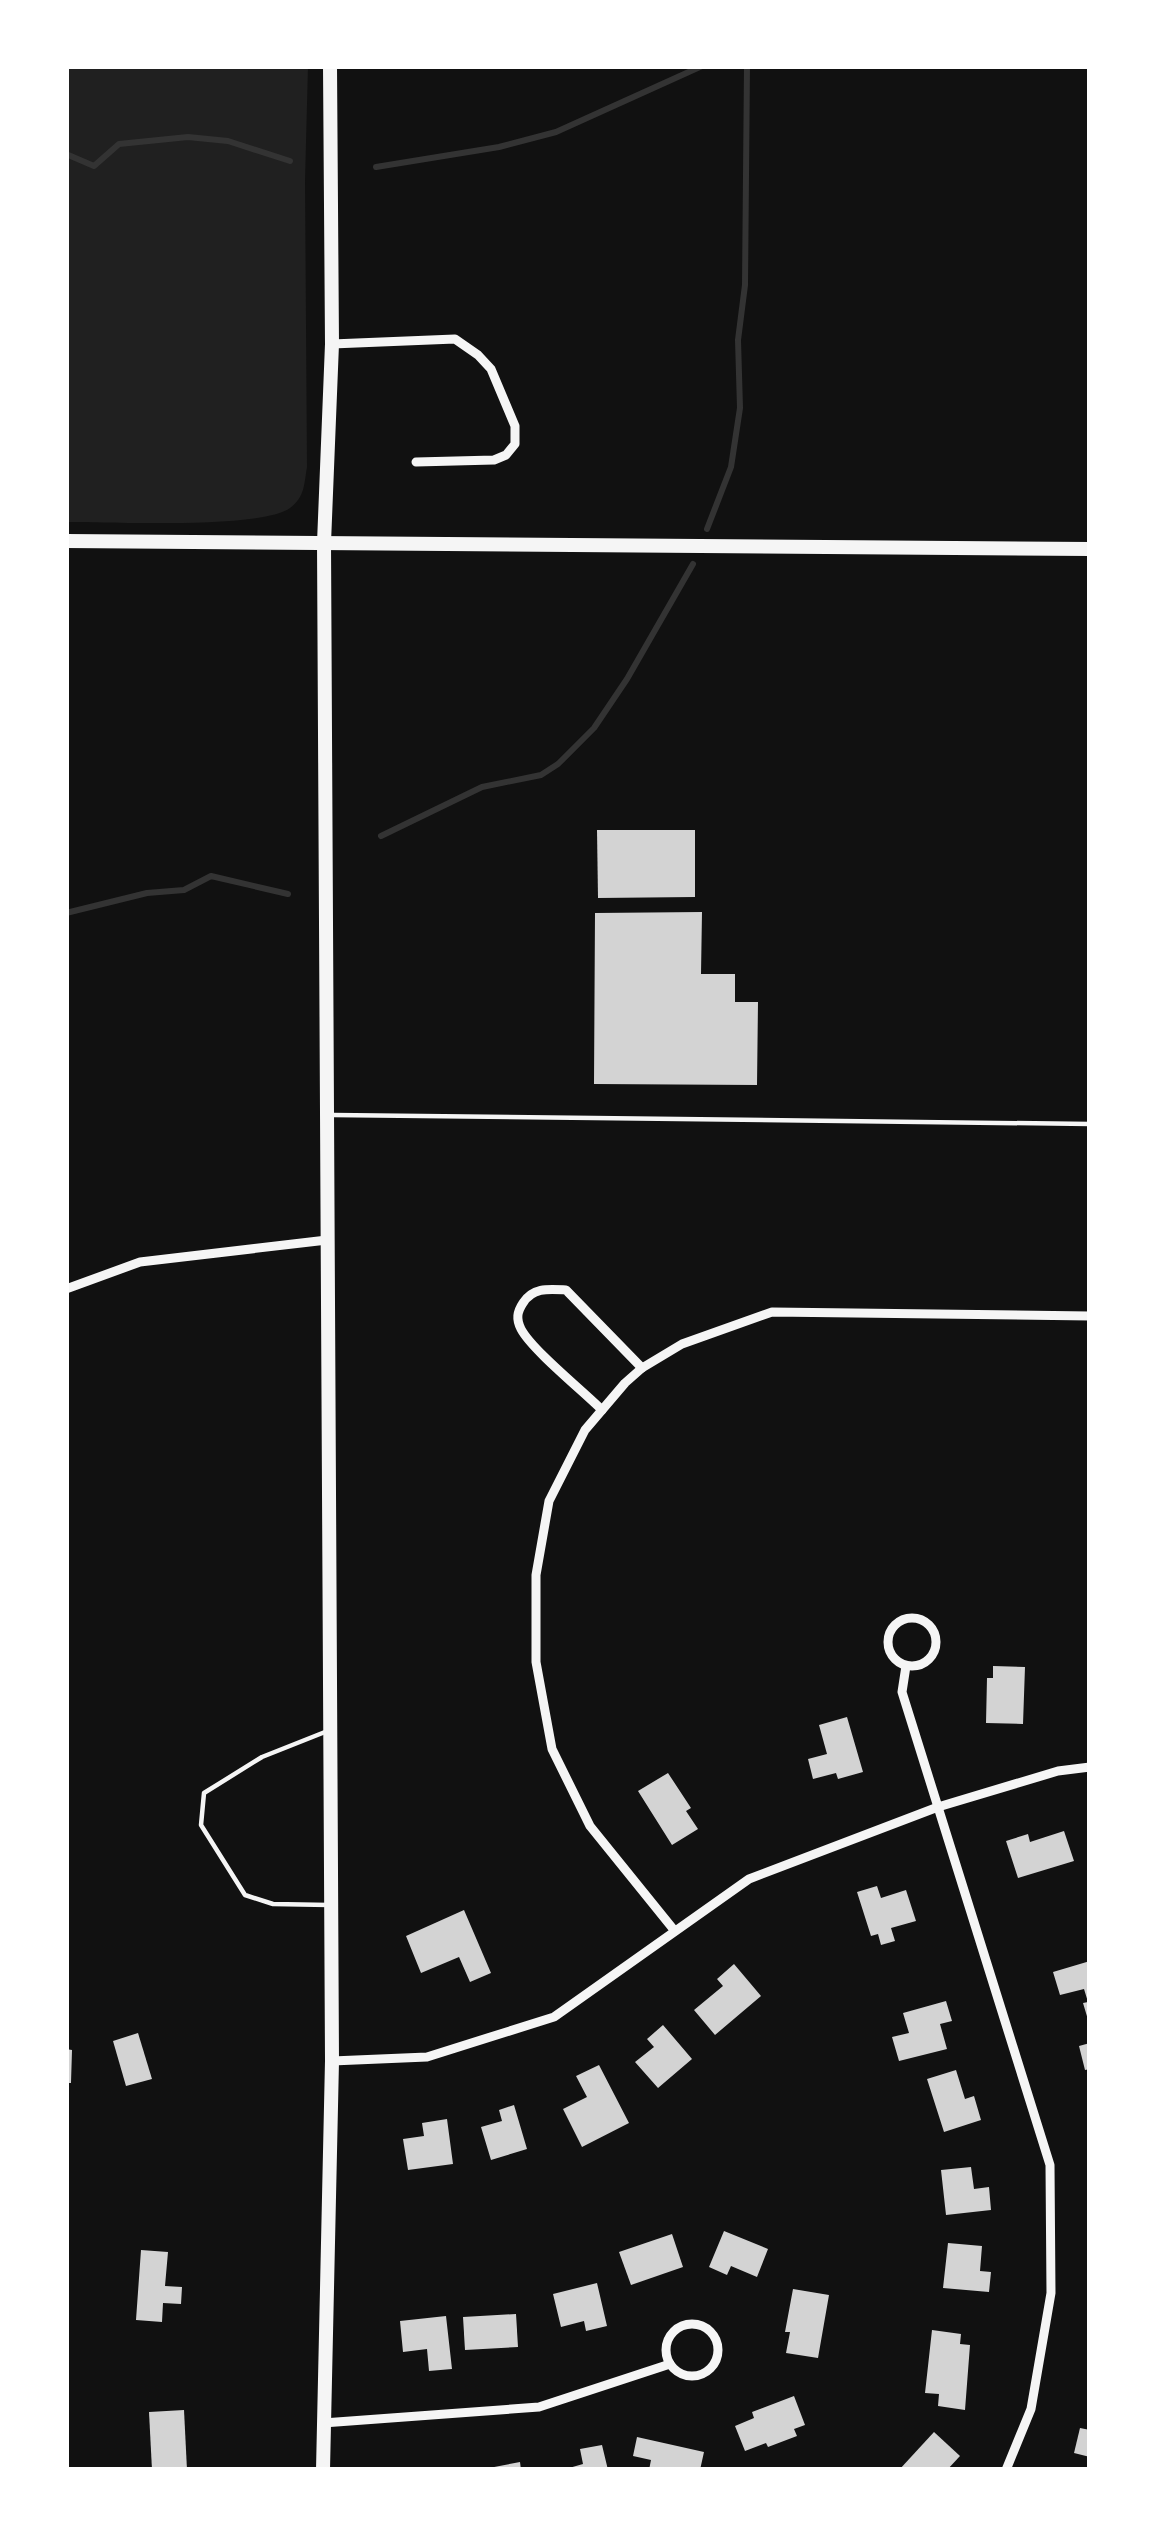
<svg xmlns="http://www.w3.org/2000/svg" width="1156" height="2536" viewBox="0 0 1156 2536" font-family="'IBM Plex Sans',sans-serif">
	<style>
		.green { fill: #202020 }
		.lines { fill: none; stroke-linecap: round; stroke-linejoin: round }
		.stream { stroke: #333; stroke-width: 6 }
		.building { fill: #d3d3d3 }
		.service { stroke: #f5f5f5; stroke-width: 4.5 }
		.minor { stroke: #f5f5f5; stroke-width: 9 }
		.secondary { stroke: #f5f5f5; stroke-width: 14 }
	</style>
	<rect width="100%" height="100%" fill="#111"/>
	<!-- green -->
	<path class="green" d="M66 66H308L305 181 307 467C304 484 305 497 290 508 262 529 108 522 66 522Z"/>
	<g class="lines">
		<!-- stream -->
		<g class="stream">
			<polyline points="66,154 94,166 119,144 188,137 228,141 290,161"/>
			<polyline points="376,167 499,147 556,132 702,66"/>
			<polyline points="707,529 731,467 740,408 738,340 745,285 747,66"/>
			<polyline points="381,836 482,787 541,775 558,764 594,728 627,679 693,564"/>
			<polyline points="66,913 147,893 184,890 211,876 288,894"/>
		</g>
	</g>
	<!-- building -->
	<g class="building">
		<polygon points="597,830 695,830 695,897 598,898"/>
		<polygon points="702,912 701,974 735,974 735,1002 758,1002 757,1085 594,1084 595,913"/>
		<polygon points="993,1666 1025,1667 1023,1724 986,1723 987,1678 993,1678"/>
		<polygon points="847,1717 863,1772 838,1779 836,1773 813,1779 808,1759 827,1754 819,1725"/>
		<polygon points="668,1773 691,1808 686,1811 698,1829 672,1845 638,1791"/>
		<polygon points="1064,1831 1074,1861 1018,1878 1006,1841 1028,1834 1030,1842"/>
		<polygon points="877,1886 881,1898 906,1890 916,1921 891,1928 895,1941 881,1945 878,1934 871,1936 857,1892"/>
		<polygon points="464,1910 491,1973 470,1982 459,1957 421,1973 406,1936"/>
		<polygon points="1090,1961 1090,2023 1089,2023 1083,2003 1088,2002 1084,1989 1060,1995 1053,1972"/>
		<polygon points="734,1964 761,1996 715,2035 694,2010 723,1986 717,1979"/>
		<polygon points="946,2001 952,2021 940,2024 947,2049 899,2061 892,2037 909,2033 903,2013"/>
		<polygon points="663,2025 692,2059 658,2088 635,2062 654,2047 647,2039"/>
		<polygon points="138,2033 152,2079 126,2086 113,2041"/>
		<polygon points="1090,2043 1090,2069 1085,2070 1079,2046"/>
		<polygon points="66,2049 72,2050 71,2083 66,2083"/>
		<polygon points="599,2065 629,2123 582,2147 563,2109 587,2097 576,2076"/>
		<polygon points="956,2070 965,2099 974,2096 981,2120 944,2132 927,2079"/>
		<polygon points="514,2105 527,2149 491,2160 481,2127 502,2121 499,2110"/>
		<polygon points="447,2119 453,2164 408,2170 403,2139 424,2136 422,2123"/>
		<polygon points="971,2167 974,2189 989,2187 991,2210 946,2215 941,2170"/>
		<polygon points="724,2231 768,2249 757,2277 731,2266 727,2275 709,2267"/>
		<polygon points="672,2234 683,2267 631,2285 619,2252"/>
		<polygon points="948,2243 982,2246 980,2271 991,2272 989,2292 943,2288"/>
		<polygon points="141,2250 168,2252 165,2286 182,2287 181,2304 163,2303 162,2322 136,2320"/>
		<polygon points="597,2283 607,2326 586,2331 584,2321 561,2327 553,2294"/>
		<polygon points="793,2289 829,2295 818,2358 786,2353 790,2332 785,2332"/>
		<polygon points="516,2314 518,2347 465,2350 463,2317"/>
		<polygon points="446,2316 452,2369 429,2371 427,2349 403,2352 400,2321"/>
		<polygon points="932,2330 961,2334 960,2344 970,2345 965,2410 938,2406 939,2394 925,2393"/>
		<polygon points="794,2396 805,2425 794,2429 797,2436 768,2447 766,2443 745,2451 735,2426 754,2418 752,2412"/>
		<polygon points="184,2410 187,2470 152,2470 149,2412"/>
		<polygon points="1080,2428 1090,2430 1090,2457 1074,2453"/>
		<polygon points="934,2432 960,2456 947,2470 899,2470"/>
		<polygon points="637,2437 704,2452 700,2470 649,2470 651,2460 633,2456"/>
		<polygon points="602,2445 608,2470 562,2470 583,2464 580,2449"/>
		<polygon points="520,2462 521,2470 489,2470 489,2468"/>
	</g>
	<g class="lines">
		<!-- service -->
		<g class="service">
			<polyline points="333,1115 1090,1124"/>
			<polyline points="325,1732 262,1757 204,1793 201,1825 245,1895 273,1904 329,1905"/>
		</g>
		<!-- minor -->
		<g class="minor">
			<polyline points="332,344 455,339 478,355 491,369 515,426 515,444 506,455 494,460 416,462"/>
			<polyline points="66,1289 140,1262 327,1240"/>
			<path d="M602 1410C583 1391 532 1350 521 1329 516 1319 517 1312 523 1303 533 1287 549 1289 566 1290L642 1368"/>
			<circle cx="912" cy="1642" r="24"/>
			<polyline points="906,1666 902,1692 1050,2165 1051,2293 1031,2409 1006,2470"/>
			<polyline points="674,1930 590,1826 552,1749 536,1662 536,1575 549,1501 585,1430 625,1383 642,1368 682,1344 772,1312 1090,1316"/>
			<polyline points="332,2061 427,2057 554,2017 749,1879 938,1807 1058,1771 1090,1767"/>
			<circle cx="692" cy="2350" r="26"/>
			<polyline points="323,2423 539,2407 670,2364"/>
		</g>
		<!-- secondary -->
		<g class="secondary">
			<polyline points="66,541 1090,549"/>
			<polyline points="323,2470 332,2061 324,543 332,344 330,66"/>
		</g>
	</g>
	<!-- border -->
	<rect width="1156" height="2536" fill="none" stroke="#ffffff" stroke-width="138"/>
</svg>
